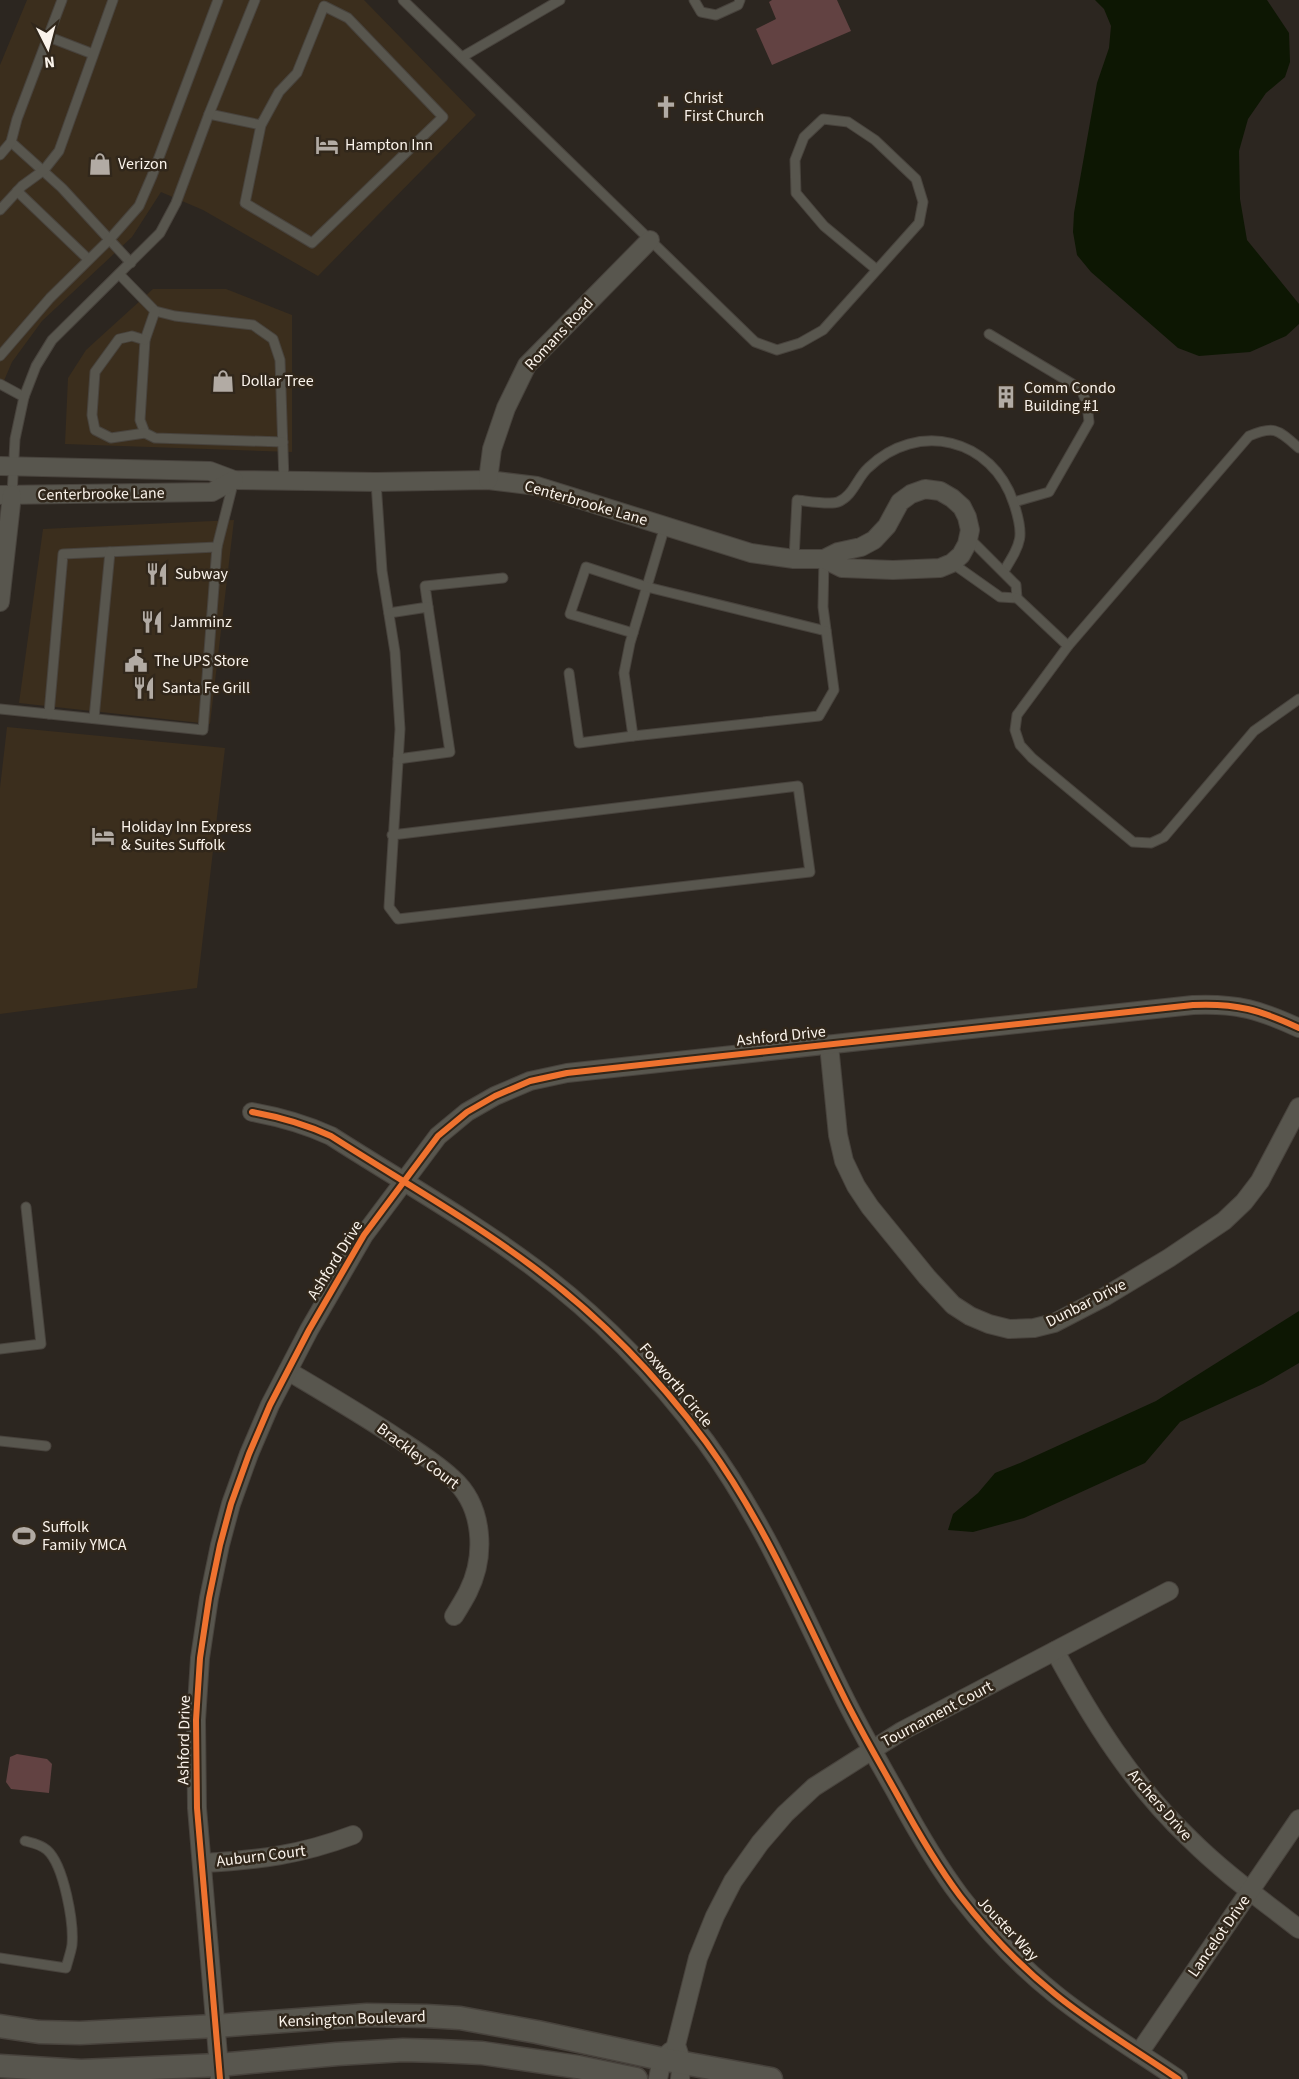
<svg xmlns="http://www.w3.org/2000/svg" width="1299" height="2079" viewBox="0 0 1299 2079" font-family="'Source Sans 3',sans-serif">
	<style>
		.built { fill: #3b2e1d }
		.green { fill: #624242 }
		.water { fill: #0d1703 }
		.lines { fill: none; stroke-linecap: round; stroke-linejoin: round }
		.service-casing { stroke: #48433d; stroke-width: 11 }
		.minor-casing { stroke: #48433d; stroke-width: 20 }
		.tertiary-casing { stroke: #48433d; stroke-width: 25 }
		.service { stroke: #58564e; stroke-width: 9 }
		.minor { stroke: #58564e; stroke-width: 18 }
		.tertiary { stroke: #58564e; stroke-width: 22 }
		.cycleway-casing { stroke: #31271b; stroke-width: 10 }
		.cycleway { stroke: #ef722f; stroke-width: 6 }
		.labels { text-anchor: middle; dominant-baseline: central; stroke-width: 5; stroke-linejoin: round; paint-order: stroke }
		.poi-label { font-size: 16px; fill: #faf3eb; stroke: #31271b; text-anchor: start }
		.street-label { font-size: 16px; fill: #faf3eb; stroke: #31271b }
	</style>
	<rect width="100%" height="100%" fill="#2c2620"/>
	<!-- built -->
	<g class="built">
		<polygon points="27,0 364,0 476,115 318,276 203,210 161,192 132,237 42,321 12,362 0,390 0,65"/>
		<polygon points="153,289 226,289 292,315 292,452 65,444 68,378 86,350"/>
		<polygon points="234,520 210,724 19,703 43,529"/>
		<polygon points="7,727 225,748 197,988 0,1014 0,788"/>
	</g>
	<!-- green -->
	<g class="green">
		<polygon points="772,0 837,0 851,31 772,65 756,29 776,19 769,2"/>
		<polygon points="17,1754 47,1759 52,1764 49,1793 11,1789 6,1782 10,1757"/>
	</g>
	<!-- water -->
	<g class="water">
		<polygon points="1095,0 1267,0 1289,33 1290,62 1285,77 1266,93 1248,119 1239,151 1240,199 1247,240 1299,304 1299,324 1286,336 1250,352 1199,356 1178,348 1091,272 1077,255 1073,232 1074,213 1097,83 1109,48 1111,26 1104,9"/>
		<polygon points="1299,1311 1299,1363 1263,1384 1180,1422 1145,1463 1024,1518 973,1532 948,1530 953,1514 978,1493 995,1473 1020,1463 1156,1401"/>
	</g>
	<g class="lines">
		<!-- service casing -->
		<g class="service-casing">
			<g id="service">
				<polyline points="403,0 755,342 777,350 800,343 823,330 919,223 923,202 916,179 875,140 848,122 823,119 804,137 795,160 796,193 824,226 877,270"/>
				<polyline points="694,0 701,12 716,15 738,5 740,0"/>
				<polyline points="49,37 93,54"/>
				<polyline points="462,57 560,0"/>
				<polyline points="209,114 261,125 279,92 297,73 324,6 348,18 443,117 312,243 245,203 261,125"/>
				<polyline points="11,142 62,188 131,263"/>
				<polyline points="0,155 11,142 17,119 62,0"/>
				<polyline points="17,191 88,259"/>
				<polyline points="0,210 22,186 44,170 59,151 113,0"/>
				<polyline points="119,274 155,311 175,316 253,325 273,339 280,360 284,481"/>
				<polyline points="155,311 145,340 140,420 145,433 155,438 283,442"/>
				<polyline points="989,334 1081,389 1087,404 1089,422 1049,492 1014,502"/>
				<polyline points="145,340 132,336 119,339 95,372 92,415 95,430 111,438 145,433"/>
				<polyline points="0,356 50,298 109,240 139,206 152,176 218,0"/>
				<polyline points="0,384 24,397"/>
				<path d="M1299 448C1278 430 1275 425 1249 436L1068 646 1017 715 1015 730 1020 745 1032 758 1133 842 1151 843 1164 837 1254 731 1299 699"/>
				<polyline points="376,482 382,571 395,652 400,729 389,907 398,919 810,872 798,786 392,835"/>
				<polyline points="12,495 15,439 24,397 36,366 52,340 160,233 176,203 209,114 255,0"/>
				<polyline points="665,526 630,643 624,673 633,736 819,716 834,690 823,607 824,559"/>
				<path d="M794 559 797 500C807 501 830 505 838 502 853 496 857 478 868 468 917 420 993 438 1014 504 1025 537 1021 543 1004 571"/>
				<polyline points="952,563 1000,597 1017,598 1016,585 969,538"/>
				<polyline points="1017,598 1068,646"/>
				<polyline points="428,607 425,586 503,578"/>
				<polyline points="389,613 428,607 450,752 398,759"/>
				<polyline points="633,633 570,614 586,567 647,587 826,631"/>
				<polyline points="569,673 579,743 633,736"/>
				<polyline points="0,709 49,714 63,554 217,547 234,480"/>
				<polyline points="49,714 203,730 217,547"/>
				<polyline points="94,718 110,552"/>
				<polyline points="0,1349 41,1344 26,1207"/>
				<polyline points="0,1441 46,1446"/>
				<path d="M0 1958 66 1968C68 1960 71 1952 72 1945 74 1923 64 1865 47 1850 40 1844 33 1843 25 1841"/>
			</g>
		</g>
		<!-- minor casing -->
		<g class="minor-casing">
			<g id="minor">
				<polyline points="0,466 210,471 234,480 376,482 488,480 537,486 751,553 794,559 824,559 842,568 893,570 940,568 952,563 961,555 967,544 970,530 967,517 962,507 952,498 940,491 925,489 911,494 900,502 887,526 874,540 861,547 838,552 824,559"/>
				<polyline points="488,480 492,449 506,408 527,365 650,240"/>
				<polyline points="0,495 212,492 234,480"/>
				<polyline points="0,602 12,495"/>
				<polyline points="829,1045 838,1135 844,1161 856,1186 870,1207 927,1277 953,1305 970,1316 989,1324 1009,1329 1034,1328 1054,1323 1106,1296 1169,1258 1224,1221 1244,1202 1260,1181 1299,1107"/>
				<path d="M252 1112C280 1117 305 1124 331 1136 398 1179 469 1219 533 1267 599 1316 657 1376 706 1442 764 1522 799 1606 842 1693 859 1728 879 1762 898 1796 917 1831 936 1864 960 1896 987 1931 1020 1966 1055 1994 1093 2025 1137 2051 1178 2079"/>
				<path d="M288 1371C325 1393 361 1414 397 1438 415 1450 436 1463 452 1478 484 1506 486 1556 468 1592 464 1600 459 1608 454 1616"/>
				<path d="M1055 1651C1092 1720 1133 1785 1190 1839 1223 1872 1262 1900 1299 1929"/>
				<path d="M203 1863C259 1860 300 1855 353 1835"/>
				<polyline points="1139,2053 1299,1819"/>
				<path d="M220 2079 197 1808 196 1720 200 1658 209 1598 220 1545 231 1504 249 1454 270 1405 309 1330 364 1235 438 1136 467 1112 495 1096 530 1081 567 1073 1193 1005C1237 1003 1260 1010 1299 1028"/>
				<polyline points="658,2079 662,2059 671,2051"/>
				<polyline points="680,2079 682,2063 676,2045 698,1958 715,1916 733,1881 760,1843 785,1814 814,1787 902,1731 1169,1591"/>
			</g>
		</g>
		<!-- tertiary casing -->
		<g class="tertiary-casing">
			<g id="tertiary">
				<polyline points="0,2026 39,2032 80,2033 216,2026 367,2015 426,2016 460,2018 537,2032 662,2059 771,2079"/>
				<polyline points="0,2066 81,2071 219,2065 337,2054 403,2050 440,2051 482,2053 578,2067 636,2079"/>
			</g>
		</g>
		<!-- service -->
		<use href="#service" class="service"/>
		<!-- minor -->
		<use href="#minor" class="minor"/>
		<!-- tertiary -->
		<use href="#tertiary" class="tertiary"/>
		<!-- cycleway casing -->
		<g class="cycleway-casing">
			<g id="cycleway">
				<path d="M252 1112C280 1117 305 1124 331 1136 398 1179 469 1219 533 1267 599 1316 657 1376 706 1442 764 1522 799 1606 842 1693 859 1728 879 1762 898 1796 917 1831 936 1864 960 1896 987 1931 1020 1966 1055 1994 1093 2025 1137 2051 1178 2079"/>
				<path d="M220 2079 197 1808 196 1720 200 1658 209 1598 220 1545 231 1504 249 1454 270 1405 309 1330 364 1235 438 1136 467 1112 495 1096 530 1081 567 1073 1193 1005C1237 1003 1260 1010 1299 1028"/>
			</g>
		</g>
		<!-- cycleway -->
		<use href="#cycleway" class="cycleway"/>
	</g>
	<!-- icons -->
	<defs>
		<g id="church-bare" transform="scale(1.8)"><path d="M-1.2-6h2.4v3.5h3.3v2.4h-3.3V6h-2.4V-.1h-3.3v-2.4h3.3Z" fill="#b2aba4" stroke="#31271b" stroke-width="2.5" paint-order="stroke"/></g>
		<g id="hotel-bare" transform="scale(1.8)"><path d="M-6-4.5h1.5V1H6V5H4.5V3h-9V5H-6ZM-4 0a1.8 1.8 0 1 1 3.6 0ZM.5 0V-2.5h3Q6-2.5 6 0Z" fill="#b2aba4" stroke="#31271b" stroke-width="2.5" paint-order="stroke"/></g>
		<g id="shop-bare" transform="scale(1.8)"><path d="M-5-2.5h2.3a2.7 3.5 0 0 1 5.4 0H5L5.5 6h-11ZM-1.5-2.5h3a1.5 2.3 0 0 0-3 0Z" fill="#b2aba4" stroke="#31271b" stroke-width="2.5" paint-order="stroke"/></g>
		<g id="building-bare" transform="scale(1.8)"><path d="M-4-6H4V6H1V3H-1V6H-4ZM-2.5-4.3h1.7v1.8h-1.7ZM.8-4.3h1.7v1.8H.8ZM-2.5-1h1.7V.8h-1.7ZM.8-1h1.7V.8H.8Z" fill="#b2aba4" stroke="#31271b" stroke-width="2.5" paint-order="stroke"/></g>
		<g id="restaurant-bare" transform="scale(1.8)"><path d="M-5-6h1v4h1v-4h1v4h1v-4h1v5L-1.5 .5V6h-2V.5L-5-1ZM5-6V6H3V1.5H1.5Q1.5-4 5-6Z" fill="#b2aba4" stroke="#31271b" stroke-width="2.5" paint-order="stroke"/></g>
		<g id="civic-bare" transform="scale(1.8)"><path d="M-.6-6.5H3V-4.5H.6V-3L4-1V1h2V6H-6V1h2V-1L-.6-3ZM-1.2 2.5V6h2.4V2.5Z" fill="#b2aba4" stroke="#31271b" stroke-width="2.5" paint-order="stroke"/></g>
		<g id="stadium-bare" transform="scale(1.8)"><path d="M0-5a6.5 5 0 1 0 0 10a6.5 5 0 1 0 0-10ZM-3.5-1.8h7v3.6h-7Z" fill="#b2aba4" stroke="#31271b" stroke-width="2.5" paint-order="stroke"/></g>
	</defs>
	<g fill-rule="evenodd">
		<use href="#church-bare" x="666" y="107"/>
		<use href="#hotel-bare" x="327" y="145"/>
		<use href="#shop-bare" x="100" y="164"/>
		<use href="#shop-bare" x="223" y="381"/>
		<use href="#building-bare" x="1006" y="397"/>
		<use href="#restaurant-bare" x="157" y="574"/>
		<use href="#restaurant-bare" x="152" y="622"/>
		<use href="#civic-bare" x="136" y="661"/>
		<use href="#restaurant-bare" x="144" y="688"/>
		<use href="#hotel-bare" x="103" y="836"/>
		<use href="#stadium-bare" x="24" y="1536"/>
	</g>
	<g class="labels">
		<!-- poi labels -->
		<g class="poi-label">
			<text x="684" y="98">Christ<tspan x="684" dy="18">First Church</tspan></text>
			<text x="345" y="145">Hampton Inn</text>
			<text x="118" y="164">Verizon</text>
			<text x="241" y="381">Dollar Tree</text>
			<text x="1024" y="388">Comm Condo<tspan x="1024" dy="18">Building #1</tspan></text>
			<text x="175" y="574">Subway</text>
			<text x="170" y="622">Jamminz</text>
			<text x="154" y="661">The UPS Store</text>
			<text x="162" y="688">Santa Fe Grill</text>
			<text x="121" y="827">Holiday Inn Express<tspan x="121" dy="18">&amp; Suites Suffolk</tspan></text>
			<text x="42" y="1527">Suffolk<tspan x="42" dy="18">Family YMCA</tspan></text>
		</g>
		<!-- street labels -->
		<g class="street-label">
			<text transform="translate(559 334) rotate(-47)">Romans Road</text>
			<text transform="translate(101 494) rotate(-1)">Centerbrooke Lane</text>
			<text transform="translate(586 503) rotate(16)">Centerbrooke Lane</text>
			<text transform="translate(781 1036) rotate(-6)">Ashford Drive</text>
			<text transform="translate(335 1260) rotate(-58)">Ashford Drive</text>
			<text transform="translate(1086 1303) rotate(-27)">Dunbar Drive</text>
			<text transform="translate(676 1385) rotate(50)">Foxworth Circle</text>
			<text transform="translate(418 1456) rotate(37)">Brackley Court</text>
			<text transform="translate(937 1714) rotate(-28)">Tournament Court</text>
			<text transform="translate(184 1740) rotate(-89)">Ashford Drive</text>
			<text transform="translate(1160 1805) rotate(49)">Archers Drive</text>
			<text transform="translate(261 1856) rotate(-7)">Auburn Court</text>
			<text transform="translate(1008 1929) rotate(47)">Jouster Way</text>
			<text transform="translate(1219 1936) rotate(-55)">Lancelot Drive</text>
			<text transform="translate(352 2019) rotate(-2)">Kensington Boulevard</text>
		</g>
	</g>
	<!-- north arrow -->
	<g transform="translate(48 48) rotate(174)" stroke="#31271b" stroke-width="4.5" paint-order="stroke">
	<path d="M0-4.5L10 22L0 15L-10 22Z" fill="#faf3eb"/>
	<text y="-9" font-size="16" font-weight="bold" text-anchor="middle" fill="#faf3eb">N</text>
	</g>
</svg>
